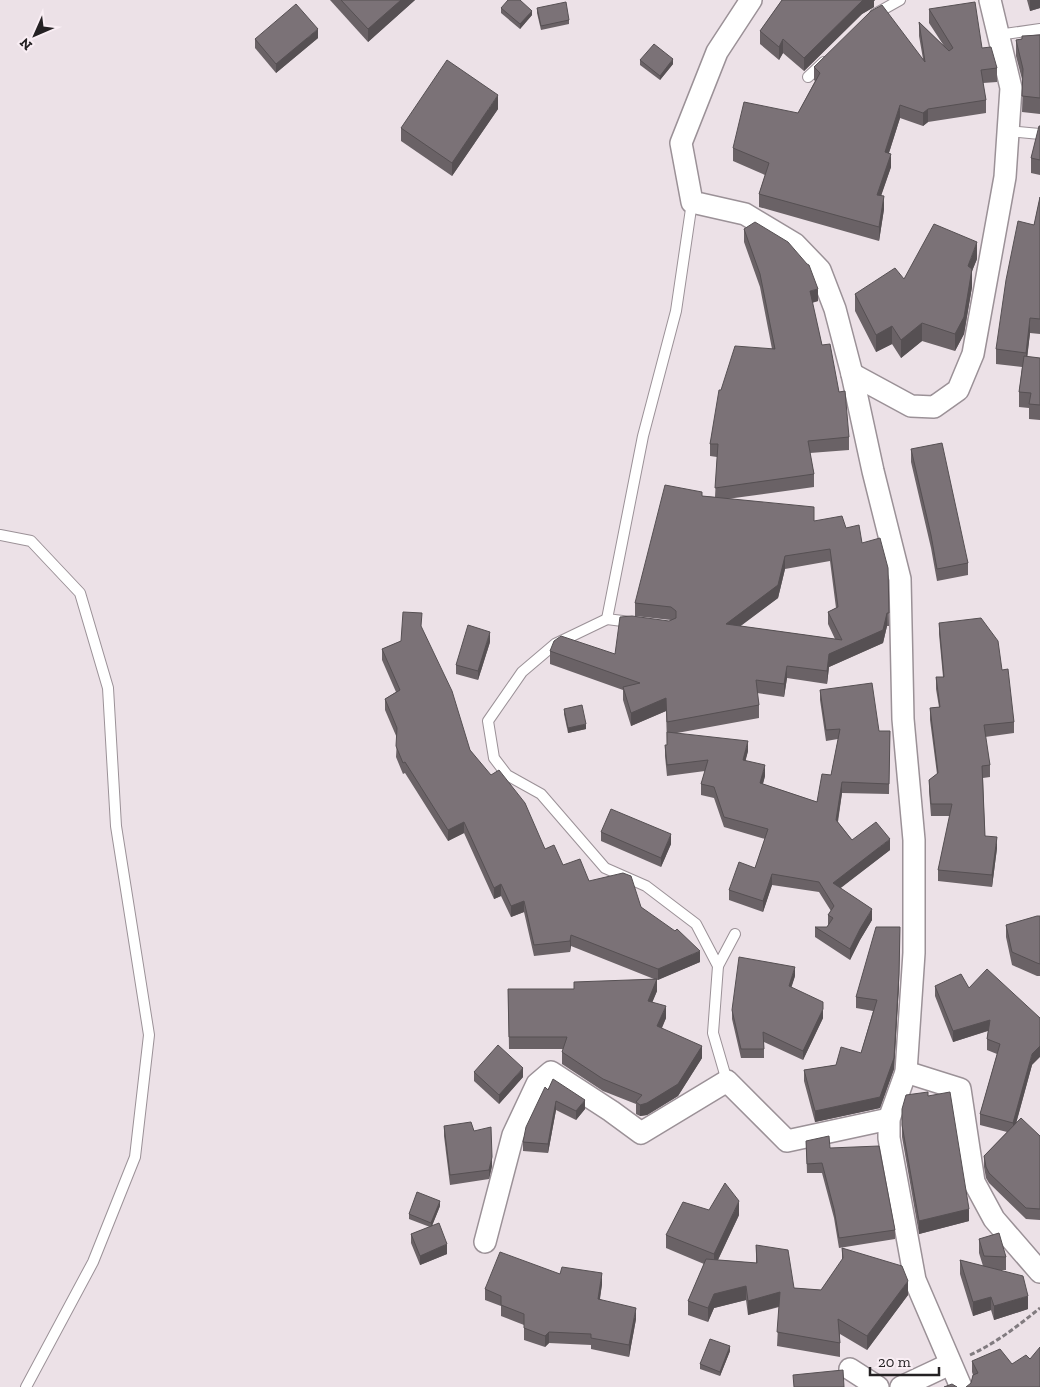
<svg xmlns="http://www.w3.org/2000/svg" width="1040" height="1387" viewBox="0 0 1040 1387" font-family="'Zilla Slab',serif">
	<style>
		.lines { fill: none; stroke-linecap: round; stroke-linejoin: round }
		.service-casing { stroke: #9b9197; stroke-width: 12 }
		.minor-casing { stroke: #9b9197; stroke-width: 24 }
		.path { stroke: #817b7f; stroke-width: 3; stroke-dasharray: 5 2.5; stroke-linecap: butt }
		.service { stroke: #fff; stroke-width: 10 }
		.minor { stroke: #fff; stroke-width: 21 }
		.wall { fill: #6a6266; fill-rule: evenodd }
		.shaded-wall { fill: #565053 }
		.building { fill: #7b7277; stroke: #565053; fill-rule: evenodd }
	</style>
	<rect width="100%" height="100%" fill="#ece1e7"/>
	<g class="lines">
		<!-- service casing -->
		<g class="service-casing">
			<g id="service">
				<polyline points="875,14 900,0"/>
				<polyline points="998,35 1040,29"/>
				<polyline points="808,77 824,62"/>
				<polyline points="1008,131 1040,134"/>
				<polyline points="0,535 31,541 80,593 108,688 116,826 149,1035 135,1157 93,1262 26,1387"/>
				<polyline points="607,619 555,644 522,672 488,721 494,758 507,775 541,794 605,868 646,886 696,924 718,966 713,1033 727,1081"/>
				<polyline points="630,622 607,619 643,436 676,311 692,202"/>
				<polyline points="718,966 735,934"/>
			</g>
		</g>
		<!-- minor casing -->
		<g class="minor-casing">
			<g id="minor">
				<polyline points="751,0 717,52 681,143 692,202 745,214 795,244 820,270 835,309 852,374 873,471 900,579 903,719 914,840 914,953 906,1072 889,1119 889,1138 915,1280 961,1387"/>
				<polyline points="852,374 911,406 934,407 958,390 973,354 1005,177 1011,88 990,0"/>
				<polyline points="906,1072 960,1089 974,1182 994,1219 1040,1272"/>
				<polyline points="485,1242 513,1135 537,1084 551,1072 611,1111 641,1133 727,1081 787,1141 889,1119"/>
				<polyline points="850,1369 878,1387"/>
				<polyline points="901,1387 950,1364"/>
			</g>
		</g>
		<!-- path -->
		<path class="path" d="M970 1355C996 1343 1018 1326 1040 1308"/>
		<!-- service -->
		<use href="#service" class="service"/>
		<!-- minor -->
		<use href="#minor" class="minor"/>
	</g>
	<!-- wall -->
	<g class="wall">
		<polygon points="330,0 415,0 368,42"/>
		<polygon points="782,0 875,0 874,1 874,7 862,14 804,71 783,53 779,60 760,44 760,31"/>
		<polygon points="1027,0 1040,0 1040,8 1030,11"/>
		<polygon points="501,8 532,15 520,29 501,13"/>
		<polygon points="537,8 569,20 569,24 541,30 537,13"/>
		<polygon points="929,9 982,48 997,68 997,82 983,83 986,100 986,113 928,122 923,126 900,118 889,153 891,167 881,195 884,209 879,241 759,207 759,194 765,175 733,161 733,148 798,113 815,81 814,80 814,67 923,59 919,36 919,22 944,46 929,23"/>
		<polygon points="1040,35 1040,114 1022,112 1023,83 1016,56 1016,40"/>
		<polygon points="318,38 276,73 255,48 255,39"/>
		<polygon points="640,60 673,64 660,80 640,65"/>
		<polygon points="498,109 452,176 401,141 401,128"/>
		<polygon points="1040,126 1040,175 1031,173 1031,158"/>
		<polygon points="1040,197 1040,334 1030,333 1027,357 1040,358 1040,420 1029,419 1029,408 1019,407 1019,392 1022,367 996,364 996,349 1034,225"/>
		<path d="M744 229 818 301 812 303 822 345 839 392 849 437V450L810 453 814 474V487L727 499 814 521 846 528 888 568 889 626H887L883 643 829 667 827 684 787 678 784 697 757 693 759 705V718L677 733 748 751 745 761 765 776 763 784 817 802 831 775 838 739 826 741 820 700V690L879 731H890L889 794 842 793 838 822 852 840 890 850 840 888 872 920 860 940 850 960 815 937V927H827L828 925V915L831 911 819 892 772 885 763 912 729 900V890L755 868 765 839 724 827 714 798 701 795V784L705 771 667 776 665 756V745H667L666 711 631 726 623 700V690L550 664V651L615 654 671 620 635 616V603L702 496 715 497 717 457 710 456V444L721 390 772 349 760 287 744 242ZM830 561 836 608 828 612V624L835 639 740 626 778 598 785 569Z"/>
		<polygon points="977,259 972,271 972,287 964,334 955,351 922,341 901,358 892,344 876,352 855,311 855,294"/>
		<polygon points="911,449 968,563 968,575 937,581 931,548 911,462"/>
		<polygon points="939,623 1002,670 1014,722 1014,733 985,737 990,765 990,777 983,778 985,836 997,848 992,887 938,881 938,870 950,816 931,816 929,791 929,780 937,774 930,720 930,708 939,707 936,689 936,677 943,677 939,634"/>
		<polygon points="421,627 470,750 545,849 563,865 589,881 641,907 700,962 657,980 657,991 652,1002 666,1018 662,1028 702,1058 678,1096 647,1115 640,1116 636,1114 636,1104 603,1091 562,1064 562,1052 563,1049 509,1049 508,989 574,989 654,979 571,946 570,952 534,956 524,912 511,917 501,896 494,899 464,833 448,841 405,773 403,774 396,757 397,738 385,710 385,699 396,692 382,660 382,649 401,641"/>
		<polygon points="490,642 478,680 456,674 456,665"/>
		<polygon points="564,709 586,729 568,733 564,714"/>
		<polygon points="601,832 671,844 661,867 601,841"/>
		<polygon points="1040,916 1040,976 1037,976 1012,965 1006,937 1006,925"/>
		<polygon points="795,976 791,987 823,1018 803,1060 764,1042 764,1058 741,1058 732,1019 732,1010"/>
		<polygon points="899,985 894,1069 880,1108 815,1122 804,1081 804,1070 836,1065 861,1053 873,1011 856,1008 856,997"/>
		<polygon points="935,986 969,988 1032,1065 1016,1124 1040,1136 1040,1220 1026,1219 989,1183 986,1178 984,1167 984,1156 1007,1132 980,1125 980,1114 997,1054 987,1050 987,1039 988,1031 953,1042 935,996"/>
		<polygon points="474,1072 523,1077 499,1104 474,1081"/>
		<polygon points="548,1090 585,1109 576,1120 556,1110 548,1153 523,1151 523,1142"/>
		<polygon points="928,1096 969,1221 919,1234 902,1137 902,1109"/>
		<polygon points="444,1126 474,1131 492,1166 489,1179 450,1185 444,1136"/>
		<polygon points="806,1141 830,1148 895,1230 895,1239 839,1248 834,1218 822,1173 807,1173"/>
		<polygon points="440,1206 432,1226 447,1254 420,1265 411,1243 411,1234 430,1227 409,1219 409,1214"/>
		<polygon points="709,1210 739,1215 718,1260 756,1263 756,1245 794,1288 821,1290 842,1261 842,1248 908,1295 867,1350 840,1334 840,1357 777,1346 779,1307 748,1315 746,1300 714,1308 708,1322 688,1315 688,1301 704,1264 666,1248 666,1235"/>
		<polygon points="979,1239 1006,1257 1006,1270 999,1270 1028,1309 994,1320 991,1310 973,1316 960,1274 960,1260 983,1266 979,1253"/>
		<polygon points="560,1274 602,1284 600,1299 636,1319 629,1357 591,1349 591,1345 549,1343 545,1347 524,1340 524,1325 501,1316 501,1306 485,1300 485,1289"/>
		<polygon points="730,1351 720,1376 700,1369 700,1364"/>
		<polygon points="1030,1359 1040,1387 971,1383 973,1375 972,1372 972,1361 1012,1364"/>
	</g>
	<!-- shaded-wall -->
	<g class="shaded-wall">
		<polygon points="401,0 415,0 368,42 368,29"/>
		<polygon points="863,0 875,0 874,1 874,7 862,14 804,71 804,58"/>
		<polygon points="1030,0 1040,0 1040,8 1030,11"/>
		<polygon points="532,11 532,15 520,29 520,24"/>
		<polygon points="318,29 318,38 276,73 276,64"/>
		<polygon points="783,39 783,53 779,60 779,47"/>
		<polygon points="673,59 673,64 660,80 660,76"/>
		<polygon points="498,95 498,109 452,176 452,163"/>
		<polygon points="900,105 900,118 885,165 885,152"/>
		<polygon points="928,109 928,122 923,126 923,113"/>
		<polygon points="891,154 891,167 877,208 877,195"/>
		<polygon points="884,196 884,209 879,241 879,227"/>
		<polygon points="977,242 977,259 972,271 972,287 964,334 955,351 955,334 968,266"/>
		<polygon points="818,289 818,301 810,303 810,291"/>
		<polygon points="1030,318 1030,333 1026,368 1026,353"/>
		<polygon points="922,323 922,341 901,358 901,340"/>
		<polygon points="892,326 892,344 876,352 876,335"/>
		<polygon points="785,556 785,569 778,598 726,637 726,624"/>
		<polygon points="887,613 887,626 883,643 829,667 827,684 827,671 829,654"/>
		<polygon points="490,632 490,642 478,680 478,671"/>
		<polygon points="787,666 787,678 784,697 784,684"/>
		<polygon points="666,698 666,711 631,726 631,713"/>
		<polygon points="586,724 586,729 568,733 568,728"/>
		<polygon points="748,741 748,751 743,771 743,760"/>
		<polygon points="765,765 765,776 760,793 760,783"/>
		<polygon points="842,782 842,793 836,831 836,820"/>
		<polygon points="464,822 464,833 448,841 448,830"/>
		<polygon points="671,834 671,844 661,867 661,858"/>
		<polygon points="997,837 997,848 992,887 992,875"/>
		<polygon points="890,839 890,850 833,894 833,883"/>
		<polygon points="772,874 772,885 763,912 763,901"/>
		<polygon points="501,884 501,896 494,899 494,888"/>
		<polygon points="524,901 524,912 511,917 511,906"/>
		<polygon points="872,909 872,920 860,940 850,960 850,949 860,929"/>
		<polygon points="900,927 899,985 894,1069 880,1108 815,1122 815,1111 880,1097"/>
		<polygon points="571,935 571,946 570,952 570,941"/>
		<polygon points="700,951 700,962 658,980 658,969"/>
		<polygon points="795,967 795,976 789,995 789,986"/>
		<polygon points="657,979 657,991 648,1013 648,1001"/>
		<polygon points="666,1006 666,1018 657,1038 657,1026"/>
		<polygon points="823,1009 823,1018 803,1060 803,1051"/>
		<polygon points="990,1020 990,1030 953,1042 953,1031"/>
		<polygon points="702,1046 702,1058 678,1096 647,1115 640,1116 640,1105"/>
		<polygon points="1040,1046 1040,1057 1032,1065 1013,1134 1013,1123 1032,1054"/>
		<polygon points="523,1068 523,1077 499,1104 499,1095"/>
		<polygon points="585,1100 585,1109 576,1120 576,1111"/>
		<polygon points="556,1101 556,1110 548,1153 548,1144"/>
		<polygon points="492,1157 492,1166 489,1179 489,1170"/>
		<polygon points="440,1201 440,1206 431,1228 431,1223"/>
		<polygon points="739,1201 739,1215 714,1268 714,1254"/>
		<polygon points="969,1209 969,1221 919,1234 919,1221"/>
		<polygon points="447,1244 447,1254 420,1265 420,1256"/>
		<polygon points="602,1273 602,1284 598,1310 598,1299"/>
		<polygon points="908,1281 908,1295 867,1350 867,1336"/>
		<polygon points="746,1286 746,1300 714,1308 708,1322 708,1308 714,1294"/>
		<polygon points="780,1292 780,1306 748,1315 748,1301"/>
		<polygon points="1028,1296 1028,1309 994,1320 994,1306"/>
		<polygon points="991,1297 991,1310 973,1316 973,1302"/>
		<polygon points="636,1308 636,1319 629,1357 629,1345"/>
		<polygon points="549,1332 549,1343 545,1347 545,1336"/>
		<polygon points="730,1346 730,1351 720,1376 720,1372"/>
	</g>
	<!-- building -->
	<g class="building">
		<polygon points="341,0 401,0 368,29"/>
		<polygon points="508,0 520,0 532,11 520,24 501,8"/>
		<polygon points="782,0 863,0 804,58 783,39 779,47 760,31"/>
		<polygon points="566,2 569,20 541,26 537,8"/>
		<polygon points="975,2 982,48 991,47 997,68 981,70 986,100 928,109 923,113 900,105 885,152 891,154 877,195 884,196 879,227 759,194 769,163 733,148 744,102 798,113 820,73 814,67 871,11 882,5 925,62 919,22 949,51 953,48 929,9"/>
		<polygon points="296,4 318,29 276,64 255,39"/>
		<polygon points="1040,35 1040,98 1022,96 1023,69 1016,40 1022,39 1022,36"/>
		<polygon points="654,44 673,59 660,76 640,60"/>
		<polygon points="447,60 498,95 452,163 401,128"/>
		<polygon points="1039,126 1040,126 1040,160 1031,158"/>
		<polygon points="1040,197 1040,319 1030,318 1026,353 996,349 1006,280 1018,221 1034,225"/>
		<polygon points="755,222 788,242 807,264 809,265 818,289 810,291 822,345 830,344 839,392 845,391 849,437 808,441 814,474 715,488 718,444 710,444 719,390 721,390 735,346 775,349 760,274 744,229"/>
		<polygon points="934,224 977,242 968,266 972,269 964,317 955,334 922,323 901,340 892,326 876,335 855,294 895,268 904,279"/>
		<polygon points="1024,356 1040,358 1040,405 1029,404 1031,393 1019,392"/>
		<polygon points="942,443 968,563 937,569 931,535 911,449"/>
		<path d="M665 485 702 492V496L814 507V521L842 516 846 528 859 525 862 543 880 538 888 568 889 613H887L883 630 829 654 827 671 787 666 784 684 756 680 759 705 667 722 666 698 631 713 623 687 640 683 550 651 554 641 561 636 615 654 620 617 632 616 669 621 676 618V611L671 607 635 603ZM830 549 838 607 828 612 842 640 726 624 778 585 785 556Z"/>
		<polygon points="403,612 422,613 421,626 452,691 470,750 491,775 499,770 525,803 545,849 554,845 563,865 580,859 589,881 623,873 631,876 641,907 675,931 677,929 700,951 658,969 571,935 570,941 534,945 524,901 511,906 501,884 494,888 464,822 448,830 405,762 403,763 396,746 397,728 385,699 400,690 382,649 401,641"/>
		<polygon points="981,618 998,641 1002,670 1008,669 1014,722 984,725 990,765 982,766 985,836 997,837 992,875 938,870 952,804 931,804 929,780 938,773 930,708 940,707 936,677 944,677 939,623"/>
		<polygon points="468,625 490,632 478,671 456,665"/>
		<polygon points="872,683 879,731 890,731 889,784 842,782 836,820 852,840 876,822 890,839 833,883 872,909 860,929 850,949 815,927 827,927 833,918 828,915 834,906 819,882 772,874 763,901 729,890 739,862 755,868 768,829 724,817 714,787 701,784 708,760 667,765 665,745 667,745 667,732 748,741 743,760 765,765 760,783 817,802 822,774 831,775 840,729 826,730 820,690"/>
		<polygon points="582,705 586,724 568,728 564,709"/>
		<polygon points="611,809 671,834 661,858 601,832"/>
		<polygon points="1037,916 1040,916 1040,964 1037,963 1012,952 1006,925"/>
		<polygon points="876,927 900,927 899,974 894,1058 880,1097 815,1111 804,1070 836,1065 841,1047 861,1053 877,1000 856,997"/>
		<polygon points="739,957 795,967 789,986 823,1002 823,1009 803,1051 763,1032 764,1049 741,1049 732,1010"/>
		<polygon points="987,969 1040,1018 1040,1046 1032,1054 1013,1123 980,1114 1000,1044 987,1039 990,1020 953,1031 935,986 961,974 969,988"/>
		<polygon points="657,979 648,1001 666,1006 657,1026 702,1046 678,1084 647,1103 640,1105 636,1102 642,1095 603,1079 562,1052 567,1037 509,1037 508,989 574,989 574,982"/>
		<polygon points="498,1045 523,1068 499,1095 474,1072"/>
		<polygon points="553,1079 585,1100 576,1111 556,1101 548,1144 523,1142 526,1127 545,1087 548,1090"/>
		<polygon points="928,1092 928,1096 950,1092 969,1209 919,1221 902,1125 902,1109 906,1095"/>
		<polygon points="1021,1118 1040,1136 1040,1209 1026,1208 989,1173 986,1167 984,1156"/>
		<polygon points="471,1122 474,1131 491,1127 492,1157 489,1170 450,1175 444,1126"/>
		<polygon points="829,1136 830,1148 879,1146 895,1230 839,1238 834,1209 822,1163 807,1164 806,1141"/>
		<polygon points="725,1183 739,1201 714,1254 666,1235 683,1202 709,1210"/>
		<polygon points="417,1192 440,1201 431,1223 409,1214"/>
		<polygon points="439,1223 447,1244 420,1256 411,1234"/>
		<polygon points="999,1233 1006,1257 984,1256 979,1239"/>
		<polygon points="756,1245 788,1250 794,1288 821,1290 843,1258 842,1248 902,1266 908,1281 867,1336 838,1319 840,1343 777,1332 780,1292 748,1301 746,1286 714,1294 708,1308 688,1301 706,1259 757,1263"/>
		<polygon points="500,1252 560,1274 562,1267 602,1273 598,1299 636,1308 629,1345 591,1338 591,1334 549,1332 545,1336 524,1328 524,1314 501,1305 501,1296 485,1289"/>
		<polygon points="960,1260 1023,1276 1028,1296 994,1306 991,1297 973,1302"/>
		<polygon points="710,1339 730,1346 720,1372 700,1364"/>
		<polygon points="1040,1347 1040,1387 966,1387 971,1383 973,1375 978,1373 972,1361 1000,1349 1012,1364 1026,1355 1030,1359"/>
		<polygon points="843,1370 844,1387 794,1387 793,1375"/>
		<polygon points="952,1384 957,1387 944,1387"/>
	</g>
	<!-- north arrow -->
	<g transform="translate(35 35) rotate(225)" stroke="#f9eef4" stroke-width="4" paint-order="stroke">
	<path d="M0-4L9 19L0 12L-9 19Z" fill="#242123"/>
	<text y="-8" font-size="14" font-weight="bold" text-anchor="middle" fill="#242123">N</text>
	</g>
	<!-- scale -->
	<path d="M870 1367v8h69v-8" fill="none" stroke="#242123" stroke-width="2.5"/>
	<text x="878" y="1367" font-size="15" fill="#242123" stroke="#f9eef4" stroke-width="4" paint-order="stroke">20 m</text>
</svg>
